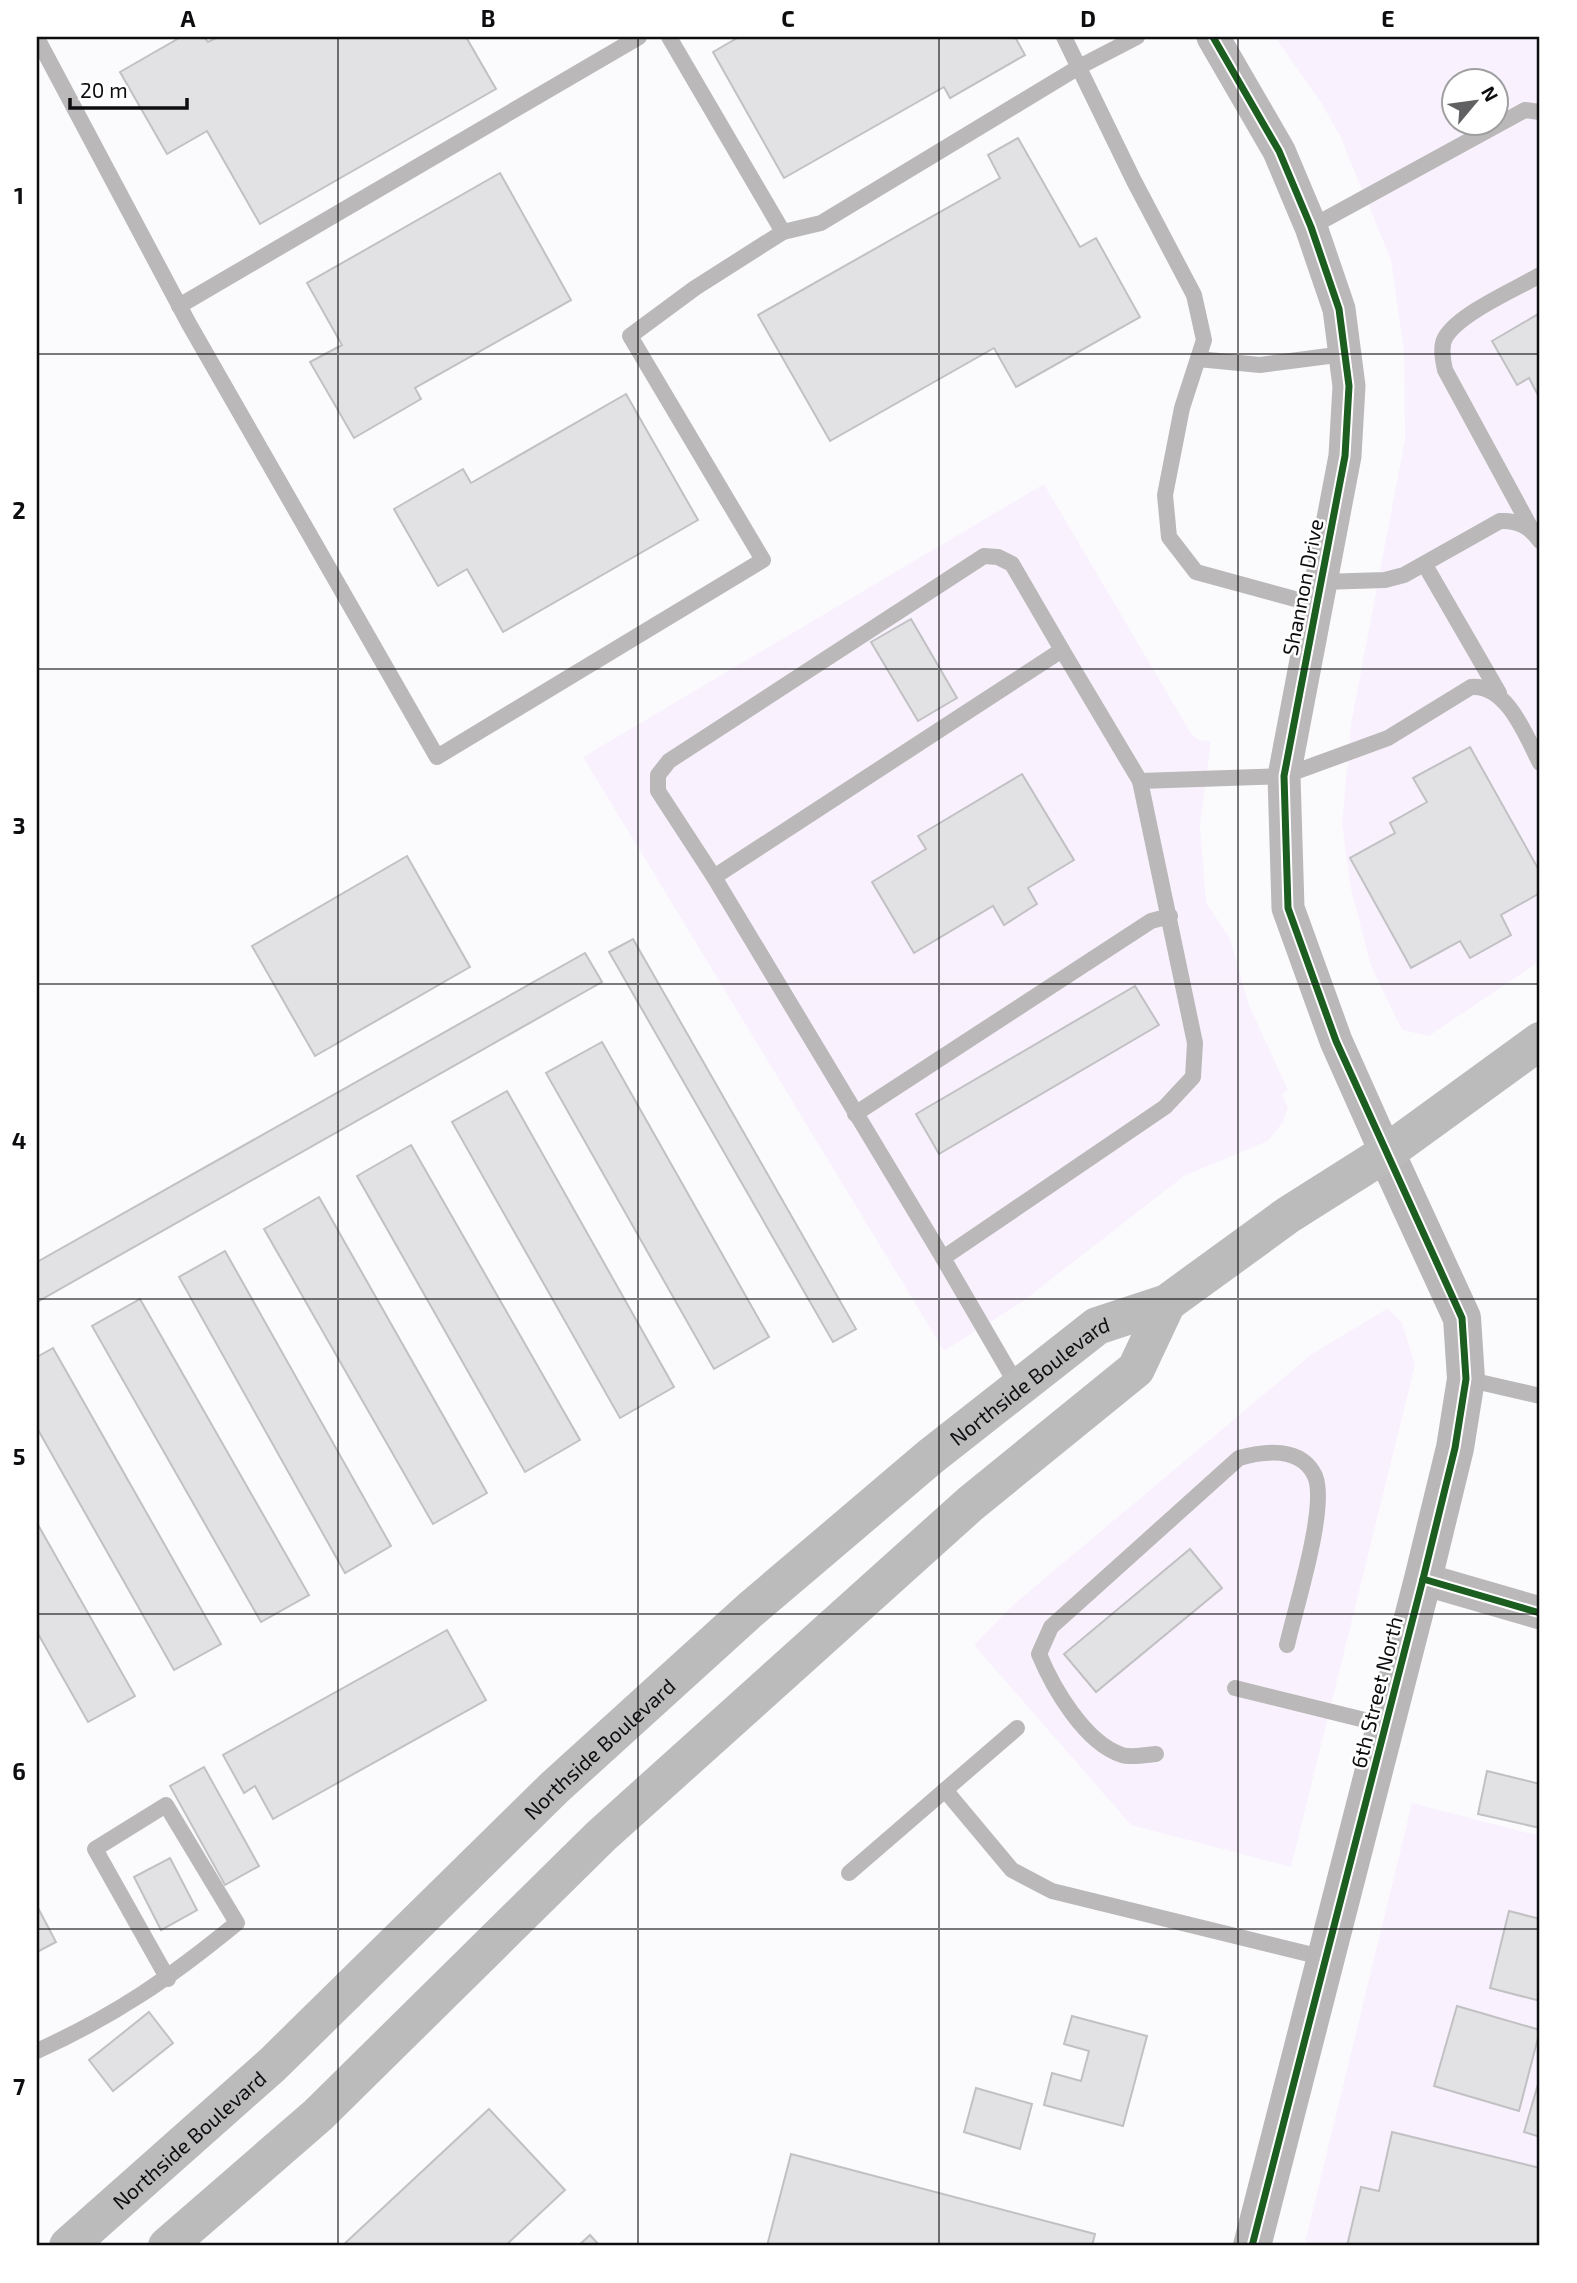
<svg xmlns="http://www.w3.org/2000/svg" width="1577" height="2283" viewBox="0 0 1577 2283" font-family="'Exo 2',sans-serif">
	<style>
		.commercial { fill: #f9f2fe; fill-rule: evenodd }
		.building { fill: #e2e2e5; stroke: #c1c1c4; stroke-width: 2 }
		.lines { fill: none; stroke-linecap: round; stroke-linejoin: round }
		.lane { stroke: #bab8b8; stroke-width: 16 }
		.street { stroke: #bab8b8; stroke-width: 33 }
		.secondary { stroke: #b9b7b7; stroke-width: 38 }
		.primary { stroke: #bbbbbc; stroke-width: 38 }
		.cycleway-casing { stroke: #fff; stroke-width: 11 }
		.cycleway { stroke: #1b5e20; stroke-width: 7 }
		.grid { fill: none; stroke: #0e0e11; stroke-width: 2; stroke-opacity: 0.55 }
		.labels { text-anchor: middle; dominant-baseline: central; stroke-width: 5; stroke-linejoin: round; paint-order: stroke }
		.street-label { font-size: 21px; fill: #0e0e11; stroke: #fff }
		.neatline { fill: none; stroke: #0e0e11; stroke-width: 2.5 }
		.grid-label { font-size: 23px; text-anchor: middle; font-weight: bold; fill: #0e0e11 }
	</style>
	<rect width="100%" height="100%" fill="#fbfbfd"/>
	<!-- commercial -->
	<g class="commercial">
		<path d="M1275 37H1540V961L1429 1036 1402 1030 1371 966 1351 889 1342 824 1351 724 1405 439 1404 353 1391 260 1340 136 1322 104ZM1454 80H1496V122H1454Z"/>
		<polygon points="1044,484 1192,735 1199,740 1211,741 1200,825 1206,902 1230,939 1249,1005 1288,1090 1282,1094 1288,1107 1283,1122 1268,1141 1184,1176 1022,1302 944,1351 583,757"/>
		<polygon points="1388,1308 1402,1323 1415,1365 1291,1867 1131,1825 974,1645 1013,1605 1312,1354"/>
		<polygon points="1412,1803 1540,1836 1540,2246 1304,2246"/>
	</g>
	<!-- building -->
	<g class="building">
		<polygon points="181,37 204,37 208,42 218,37 466,37 496,89 260,224 207,131 167,154 120,72"/>
		<polygon points="739,37 1015,37 1025,55 950,98 944,87 784,178 713,52"/>
		<polygon points="1018,138 1080,247 1096,238 1140,317 1016,387 994,348 830,441 758,315 1000,178 988,155"/>
		<polygon points="500,173 571,300 415,388 421,399 354,438 310,362 342,345 307,283"/>
		<polygon points="1540,313 1540,399 1529,378 1517,385 1492,341"/>
		<polygon points="626,394 698,520 503,632 467,569 438,586 394,509 463,469 471,483"/>
		<polygon points="911,619 957,698 918,721 871,642"/>
		<polygon points="1470,747 1540,872 1540,893 1501,915 1511,935 1470,958 1460,941 1411,968 1350,858 1395,833 1390,823 1427,802 1413,778"/>
		<polygon points="1022,774 1074,860 1028,888 1037,904 1004,925 993,906 914,953 872,882 926,849 918,836"/>
		<polygon points="407,856 470,967 315,1056 252,946"/>
		<polygon points="633,939 856,1329 833,1342 609,952"/>
		<polygon points="585,953 602,982 37,1302 37,1262"/>
		<polygon points="1135,986 1159,1025 939,1154 916,1114"/>
		<polygon points="602,1042 769,1337 714,1369 546,1073"/>
		<polygon points="507,1091 674,1387 620,1418 452,1122"/>
		<polygon points="411,1145 580,1440 525,1472 357,1176"/>
		<polygon points="319,1197 487,1493 433,1524 264,1229"/>
		<polygon points="225,1251 391,1546 345,1573 179,1277"/>
		<polygon points="140,1299 309,1595 261,1622 92,1326"/>
		<polygon points="53,1348 221,1644 174,1670 37,1428 37,1357"/>
		<polygon points="37,1523 135,1696 88,1722 37,1632"/>
		<polygon points="1190,1549 1222,1588 1096,1692 1064,1654"/>
		<polygon points="447,1630 486,1700 273,1819 255,1786 244,1793 223,1755"/>
		<polygon points="204,1767 259,1866 225,1885 170,1786"/>
		<polygon points="1487,1771 1540,1784 1540,1828 1478,1814"/>
		<polygon points="170,1858 197,1910 161,1930 134,1877"/>
		<polygon points="37,1906 56,1942 37,1952"/>
		<polygon points="1509,1911 1540,1919 1540,2001 1490,1988"/>
		<polygon points="1457,2006 1540,2030 1519,2111 1434,2086"/>
		<polygon points="149,2012 173,2043 113,2091 89,2060"/>
		<polygon points="1072,2016 1147,2036 1123,2126 1044,2105 1052,2073 1081,2081 1089,2051 1064,2044"/>
		<polygon points="1539,2081 1540,2082 1540,2137 1524,2132"/>
		<polygon points="976,2088 1032,2104 1020,2149 964,2132"/>
		<polygon points="489,2109 565,2190 505,2246 342,2246"/>
		<polygon points="1392,2132 1540,2168 1540,2246 1347,2246 1361,2187 1379,2191"/>
		<polygon points="791,2154 1095,2234 1092,2246 767,2246"/>
		<polygon points="590,2235 600,2246 578,2246"/>
	</g>
	<g class="lines">
		<!-- lane -->
		<g class="lane">
			<polyline points="669,37 783,232 821,223 1079,67 1137,37"/>
			<polyline points="1064,37 1134,181 1194,295 1204,340 1182,408 1165,495 1169,537 1196,572 1317,605"/>
			<polyline points="37,38 189,324 437,757 763,560 630,336 695,288 783,232"/>
			<polyline points="1311,227 1525,110 1540,112"/>
			<polyline points="179,306 639,37"/>
			<polyline points="1198,359 1260,365 1344,354"/>
			<path d="M1533 532 1445 370C1443 360 1440 347 1445 338 1458 314 1516 289 1540 275"/>
			<polyline points="1425,565 1499,693"/>
			<path d="M1321 582 1385 580 1404 575 1500 521C1518 520 1530 527 1540 541"/>
			<polyline points="714,877 658,791 658,775 669,761 984,556 998,557 1012,564 1062,650"/>
			<polyline points="855,1114 1151,921 1170,916"/>
			<polyline points="943,1258 714,877 1062,650 1140,781"/>
			<polyline points="1466,1379 1540,1396"/>
			<path d="M1018 1387 943 1258 1165 1107 1193 1077 1195 1043 1140 781 1284 776 1388 738 1471 687C1507 684 1526 736 1540 763"/>
			<polyline points="1235,1688 1385,1725"/>
			<path d="M1156 1754C1146 1755 1131 1758 1122 1755 1085 1743 1053 1688 1039 1654L1051 1627 1239 1458C1264 1451 1301 1446 1315 1476 1328 1507 1295 1609 1287 1645"/>
			<polyline points="945,1790 1012,1870 1052,1891 1325,1958"/>
			<polyline points="849,1873 1017,1728"/>
			<path d="M37 2051C116 2015 170 1978 237 1923L166 1805 95 1849 168 1979"/>
		</g>
		<!-- street -->
		<g class="street">
			<polyline points="1213,37 1279,151 1311,227 1339,309 1349,386 1345,456 1284,776 1288,908 1336,1041 1386,1153"/>
			<polyline points="1423,1579 1540,1613"/>
		</g>
		<!-- secondary -->
		<polyline class="secondary" points="1252,2246 1423,1579 1455,1448 1466,1379 1462,1318 1386,1153"/>
		<!-- primary -->
		<g class="primary">
			<path id="s1" d="M68 2246 272 2065 555 1787 750 1610 930 1457 1097 1326 1167 1303 1288 1215 1386 1153 1540 1041"/>
			<polyline points="167,2246 318,2115 601,1836 970,1504 1136,1369 1167,1303"/>
		</g>
		<!-- cycleway casing -->
		<g class="cycleway-casing">
			<g id="cycleway">
				<polyline points="1213,37 1279,151 1311,227 1339,309 1349,386 1345,456 1284,776 1288,908 1336,1041 1462,1318 1466,1379 1455,1448 1423,1579 1252,2246"/>
				<polyline points="1423,1579 1540,1613"/>
			</g>
		</g>
		<!-- cycleway -->
		<use href="#cycleway" class="cycleway"/>
	</g>
	<!-- grid -->
	<path class="grid" d="M338 37V2246M638 37V2246M939 37V2246M1238 37V2246M37 354H1540M37 669H1540M37 984H1540M37 1299H1540M37 1614H1540M37 1929H1540"/>
	<g class="labels">
		<!-- street labels -->
		<g class="street-label">
			<text transform="translate(1302 587) rotate(-79)">Shannon Drive</text>
			<text stroke="none"><textPath href="#s1" startOffset="1295">Northside Boulevard</textPath></text>
			<text transform="translate(1376 1692) rotate(-76)">6th Street North</text>
			<text stroke="none"><textPath href="#s1" startOffset="728">Northside Boulevard</textPath></text>
			<text stroke="none"><textPath href="#s1" startOffset="161">Northside Boulevard</textPath></text>
		</g>
	</g>
	<!-- border -->
	<rect width="1577" height="2283" fill="none" stroke="#ffffff" stroke-width="77"/>
	<!-- north arrow -->
	<g transform="translate(1475 102) rotate(61)"><circle r="33" fill="#ffffff" stroke="#9f9fa0" stroke-width="2"/>
	<path d="M0-5L12 26L0 18L-12 26Z" fill="#616164"/>
	<text y="-10" font-size="19" font-weight="bold" text-anchor="middle" fill="#0e0e11">N</text>
	</g>
	<!-- scale -->
	<path d="M70 98v10h117v-10" fill="none" stroke="#0e0e11" stroke-width="3.5"/>
	<text x="80" y="98" font-size="21" fill="#0e0e11" stroke="#ffffff" stroke-width="5" paint-order="stroke">20 m</text>
	<rect x="38" y="38" width="1500" height="2206" class="neatline"/>
	<g class="grid-label">
		<text x="188" y="27">A</text>
		<text x="488" y="27">B</text>
		<text x="788" y="27">C</text>
		<text x="1088" y="27">D</text>
		<text x="1388" y="27">E</text>
		<text x="19" y="204">1</text>
		<text x="19" y="519">2</text>
		<text x="19" y="834">3</text>
		<text x="19" y="1149">4</text>
		<text x="19" y="1465">5</text>
		<text x="19" y="1780">6</text>
		<text x="19" y="2095">7</text>
	</g>
</svg>
